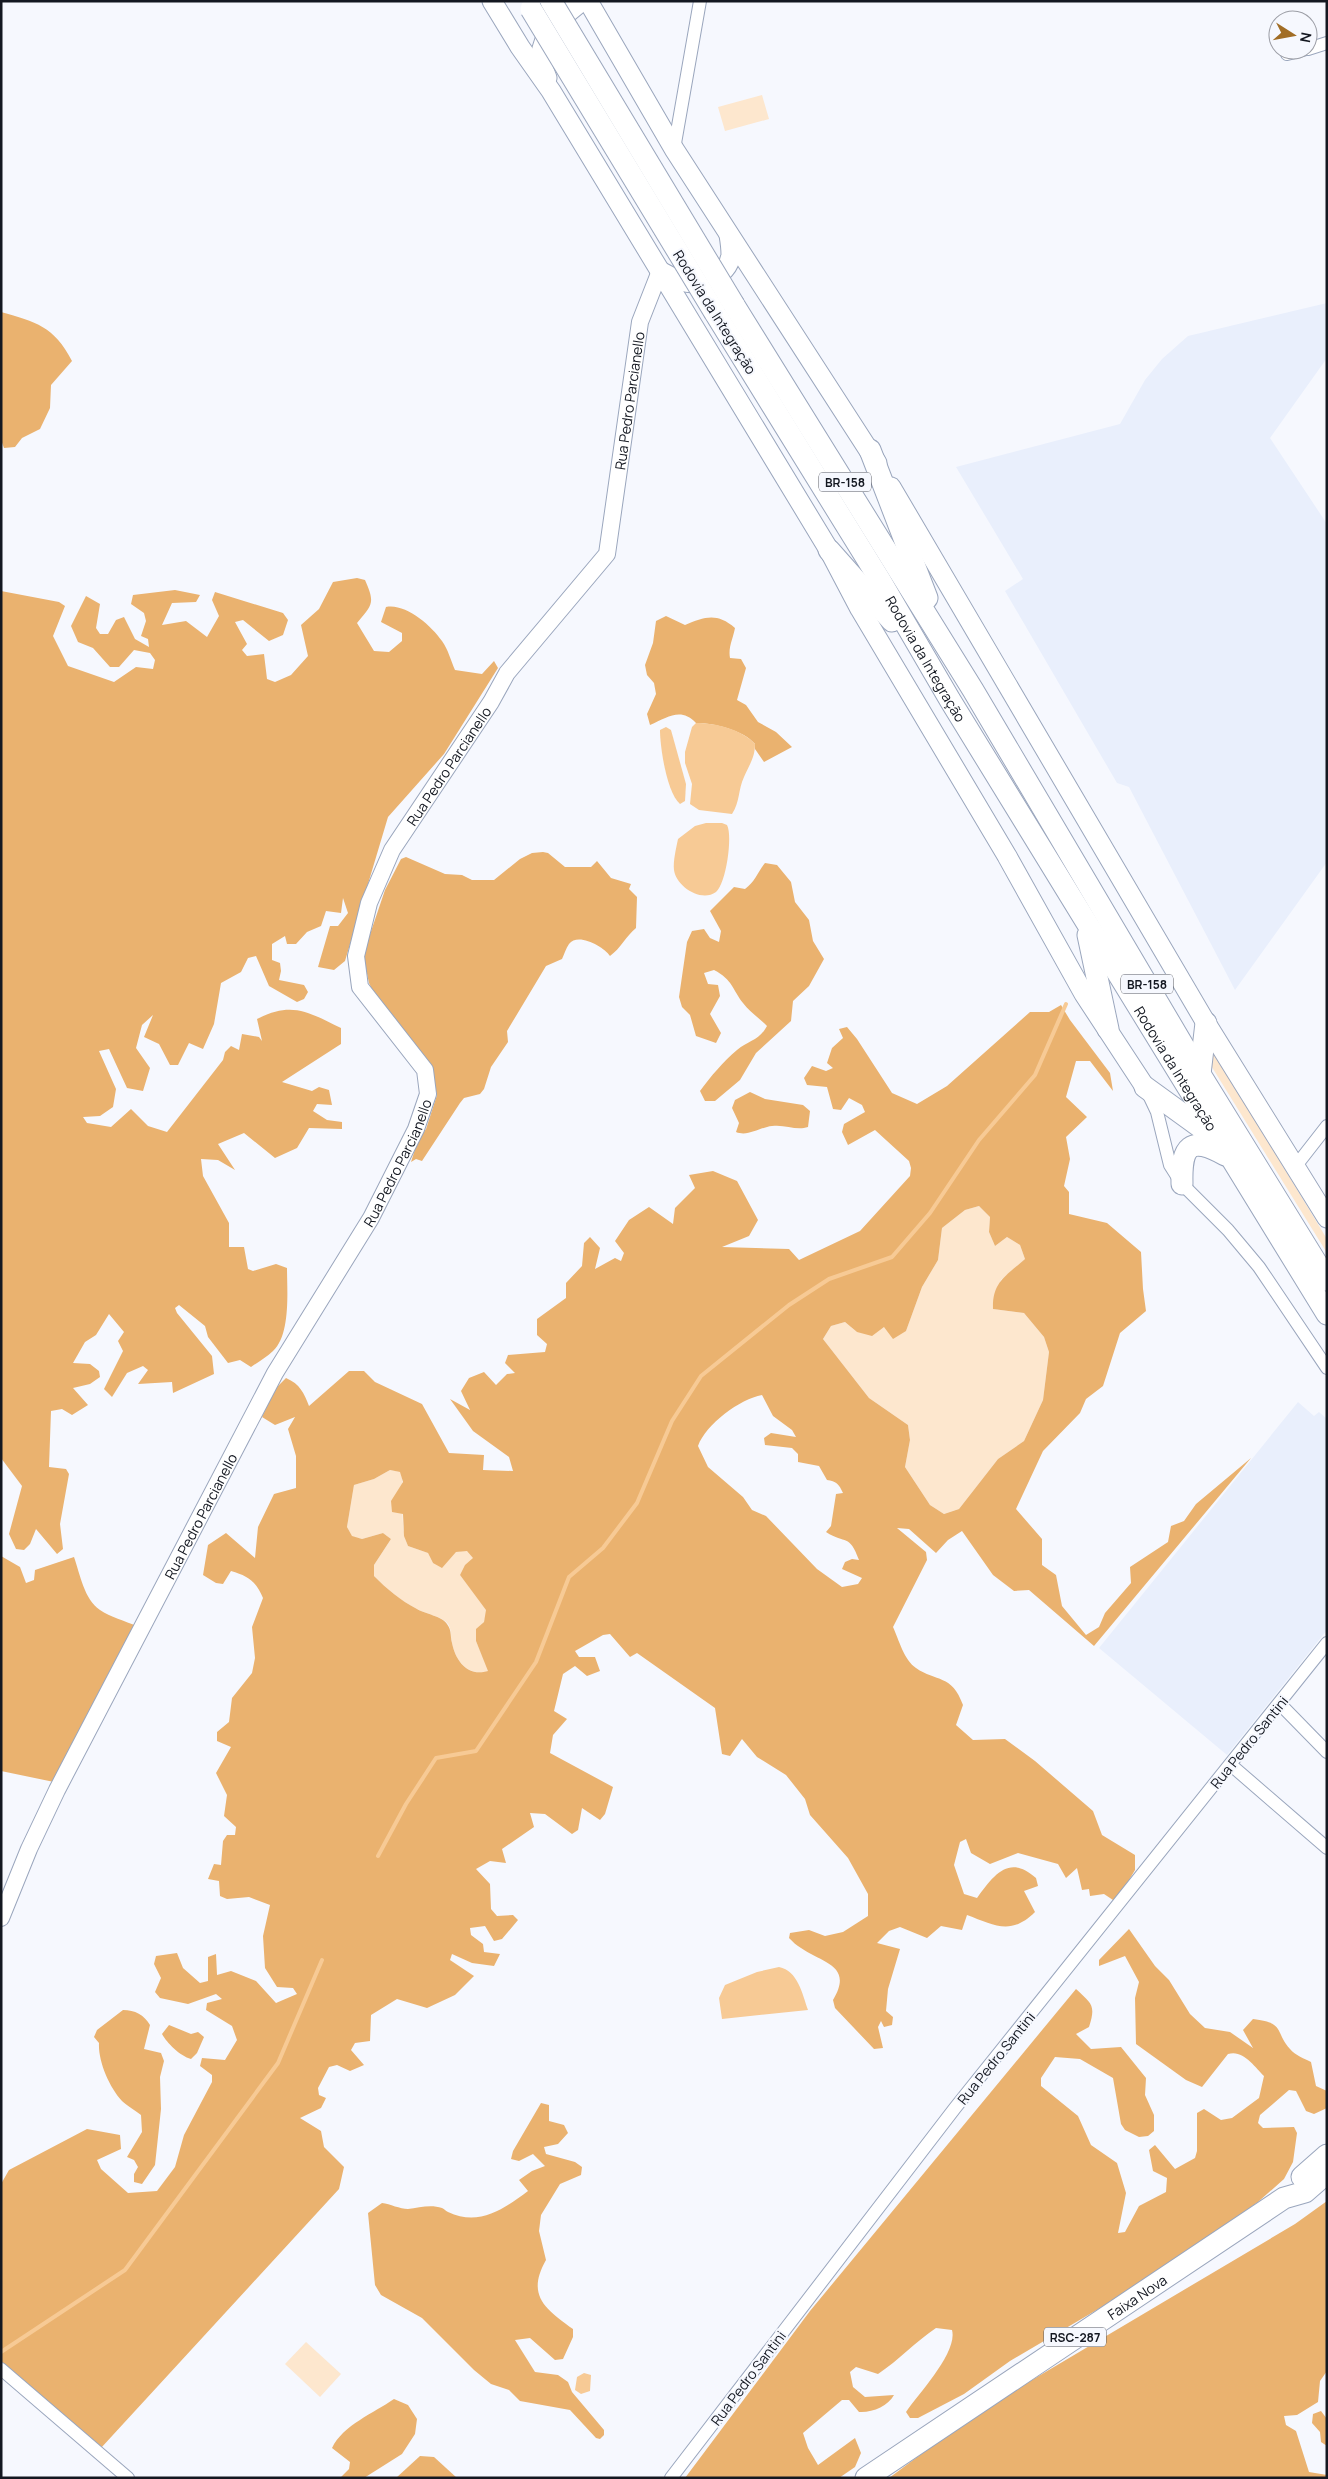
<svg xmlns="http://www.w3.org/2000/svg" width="1328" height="2479" viewBox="0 0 1328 2479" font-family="Manrope,sans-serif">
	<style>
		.built { fill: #e9effc }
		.green { fill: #fde7ce }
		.forest { fill: #eab26f; fill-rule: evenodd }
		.water { fill: #f7ca95 }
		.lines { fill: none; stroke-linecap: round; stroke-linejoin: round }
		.stream { stroke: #f7ca95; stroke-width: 4 }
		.minor-casing { stroke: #9aa6bd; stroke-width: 14 }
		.tertiary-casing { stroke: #9aa6bd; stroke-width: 18 }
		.secondary-casing { stroke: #9aa6bd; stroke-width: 21 }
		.trunk-casing { stroke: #9aa6bd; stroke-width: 23 }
		.minor { stroke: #fff; stroke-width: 12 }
		.tertiary { stroke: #fff; stroke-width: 16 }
		.secondary { stroke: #fff; stroke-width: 19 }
		.trunk { stroke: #fff; stroke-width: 21 }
		.trunk-bridge-casing { stroke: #9aa6bd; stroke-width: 23; stroke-linecap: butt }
		.trunk-bridge { stroke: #fff; stroke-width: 21 }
		.labels { text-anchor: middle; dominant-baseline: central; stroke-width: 4; stroke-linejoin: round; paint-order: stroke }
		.shield { fill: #f6f8fe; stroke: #585b63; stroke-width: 1 }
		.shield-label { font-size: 12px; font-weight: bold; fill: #141821 }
		.street-label { font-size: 14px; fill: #141821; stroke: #f6f8fe }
	</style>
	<rect width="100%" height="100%" fill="#f6f8fe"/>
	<!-- built -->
	<g class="built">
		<polygon points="1327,303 1327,358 1270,438 1327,524 1327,862 1235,990 1129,787 1117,783 1005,591 1023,579 956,467 1120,424 1145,380 1162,359 1188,336"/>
		<polygon points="1298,1402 1314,1416 1319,1412 1327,1419 1327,1630 1227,1755 1099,1648"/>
	</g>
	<!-- green -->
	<g class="green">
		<polygon points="762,95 769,119 725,131 718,107"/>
		<polygon points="1210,1046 1327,1239 1327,1253 1210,1064"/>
		<polygon points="979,1206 990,1217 989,1232 995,1246 1007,1237 1020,1245 1025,1259 1001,1280 993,1309 1024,1313 1044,1337 1049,1352 1043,1400 1024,1441 998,1459 959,1509 944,1514 930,1505 905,1467 910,1440 908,1425 869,1398 823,1339 831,1326 845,1322 857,1332 884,1327 906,1331 922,1287 938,1260 942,1228 965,1210"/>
		<path d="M390 1470 401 1472C406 1496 398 1523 408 1546L428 1553 433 1563 456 1552 467 1550 474 1558 460 1575 487 1610 484 1622 476 1630V1641L489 1671C468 1677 456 1662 452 1643 450 1635 452 1631 448 1624 442 1616 425 1614 417 1609 400 1600 387 1589 374 1576V1565L391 1539 383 1533 362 1539 352 1537 347 1527 354 1485 374 1479Z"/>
		<polygon points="306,2342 341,2374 320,2397 285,2364"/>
	</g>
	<!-- forest -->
	<g class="forest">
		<path d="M1 312C36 322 54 326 72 361L51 385 50 408 40 429 22 438 15 447 4 448 1 440Z"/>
		<path d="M357 578 365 580C375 603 373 604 357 623L374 651 389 652 402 641V633L381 622 386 607C405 603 431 625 442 641 448 649 451 661 455 670L482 674 494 661 498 668 444 754 388 817 345 961 334 970 318 967 330 926H338L348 913 343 898 341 913 326 911 321 926 307 932 296 944H287L285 936 272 944V960L280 963 281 971 279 980 304 985 308 992 304 999 297 1002 269 986 256 956 248 958 241 972 221 983 214 1024 203 1049 189 1043 178 1065H170L159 1044 144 1037 153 1015 142 1025 136 1048 150 1068 143 1091 127 1088 109 1049 99 1051 116 1089 113 1107 100 1116 83 1117 87 1123 111 1127 131 1109 148 1126 167 1132 223 1060 225 1052 231 1046 239 1050 242 1034 259 1037 262 1041 257 1019C292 1001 308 1012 341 1028V1044L282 1082 312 1091 319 1087 329 1090 332 1105 317 1104 313 1111 327 1120 342 1122V1129L309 1128 297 1148 275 1158 244 1133 218 1144 235 1170 218 1160 201 1159 203 1176 229 1223V1247H244L248 1269 253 1271 276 1264 287 1268C287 1290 291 1335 273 1351 267 1357 258 1362 251 1367L240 1360 228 1363 208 1337 205 1326 179 1305 175 1308 177 1313 212 1356 214 1374 173 1393 172 1382 138 1384 148 1370 143 1366 127 1373 112 1397 104 1389 123 1351 118 1341 124 1332 109 1314 96 1335 85 1342 73 1363 90 1364 99 1371 100 1377 90 1384 73 1388 88 1405 72 1415 62 1409 51 1411 49 1467 66 1469 69 1474 60 1524 63 1549 57 1554 36 1529 30 1544 24 1550 16 1549 9 1534 22 1486 1 1458V591L59 602 65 606 53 636 68 666 114 682 136 667 153 669 155 660 150 653 134 650 119 667H110L93 648 78 642 71 626 86 596 100 604 96 628 100 634H108L116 620 124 617 135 639 149 647 148 639 141 636 146 621 144 613 131 604 133 595 175 590 200 595 196 602 172 603 162 625 186 621 207 637 219 616 212 600 215 592 283 613 288 620 283 635 269 641 243 620 235 622 247 644 242 650 247 656 264 654 267 679 275 682 291 675 308 656 301 625 319 609 333 582Z"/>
		<path d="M666 616 685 625C704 617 717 612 735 628 733 639 728 647 730 658L741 659 746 668 737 700 746 705 758 722 776 732 792 747 764 762 755 749V744C743 730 714 723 696 723 681 707 668 717 650 725L647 714 656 694 654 683 647 675 645 665 653 643 656 621Z"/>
		<path d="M543 852 548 853 565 867H591L597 861 611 878 631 884 629 889 637 897 636 928C626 936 621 948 610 956 604 947 578 932 569 944 566 948 564 955 562 959L546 966 507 1031 508 1042 491 1067 484 1089 480 1094 464 1098 460 1103 422 1161 416 1159 411 1162 418 1140 426 1129 437 1095 430 1068 377 1000 369 983 363 955 385 890 401 859 406 857 445 874 462 875 472 880H494L520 859 532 853Z"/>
		<path d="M765 863 777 865 791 882 795 902 809 920 813 941 824 959 809 986 793 1001 791 1021 756 1053 740 1080 715 1101H705L700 1091C711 1076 723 1062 737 1050 749 1040 759 1041 767 1026 759 1018 750 1012 743 1003 732 989 733 980 714 970L704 973 708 984 718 985 720 996 710 1014 721 1033 716 1043 696 1036 690 1015 682 1007 679 997 687 942 692 931 704 929 710 938 719 942 721 931 710 911 734 887 745 889C755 882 757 873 765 863Z"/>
		<path d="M1061 1005 1070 1020 1110 1073 1113 1091 1090 1061H1076L1066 1097 1087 1117 1066 1137 1070 1159 1064 1186 1069 1192V1214L1107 1223 1141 1252 1143 1289 1146 1311 1120 1333 1103 1386 1086 1399 1080 1413 1043 1451 1016 1509 1042 1539V1565L1056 1575 1062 1606 1086 1635 1099 1627 1105 1613 1131 1583 1130 1567 1168 1542 1171 1526 1184 1521 1196 1504 1251 1458 1094 1646 1029 1590 1014 1591 993 1575 962 1531 948 1540 936 1553 909 1529 897 1528 926 1552 927 1560 893 1627C899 1640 904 1660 916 1668 936 1682 952 1674 963 1705L956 1725 973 1740 1005 1739 1035 1761 1093 1811 1102 1835 1135 1855V1870L1116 1902 1104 1894 1090 1896 1089 1889 1082 1890 1077 1868 1066 1878 1058 1864 1018 1853 990 1864 971 1853 966 1839 960 1842 954 1865 964 1894 977 1898C994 1875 1009 1854 1036 1878L1038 1886 1024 1891 1035 1912C1011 1936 994 1925 967 1915L962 1930 941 1926 927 1938 900 1927 889 1931 877 1943 900 1949 888 1989 886 2011 893 2017 892 2025 884 2027 881 2021 878 2027 883 2048 874 2049 835 2008 833 2000C854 1965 822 1963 801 1948 796 1945 793 1942 789 1938L790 1933 809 1930 825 1936 843 1932 868 1916V1894L848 1858 810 1815 805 1799 786 1775 757 1757 742 1739 730 1756 722 1754 715 1708 637 1653 630 1657 610 1634 603 1635 575 1651 579 1657H595L600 1671 587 1676 575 1666 563 1674 554 1711 567 1719 553 1735 550 1753 613 1787 605 1814 600 1820 582 1808 578 1830 572 1834 545 1814 530 1813 534 1827 502 1849 506 1863 490 1861 476 1869 490 1884 491 1909 497 1916 513 1915 518 1920 502 1939 494 1941 485 1926 470 1928 471 1935 483 1944 484 1952 500 1954 494 1966 472 1963 452 1954 450 1960 474 1976 455 1995 427 2008 397 1999 371 2015 370 2041 355 2043 351 2050 364 2065 350 2071 337 2065 329 2067 318 2088 319 2095 326 2098 321 2108 300 2118 321 2131 324 2147 344 2167 339 2189 101 2448 31 2389 1 2361V2184L9 2170 87 2129 120 2135 121 2149 97 2160 101 2169 128 2193 157 2191 175 2167 184 2135 212 2082V2075L200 2066 202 2058 225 2060 237 2040 232 2026 206 2010 207 2003 222 1999 216 1994 188 2004 160 1998 155 1992 161 1978 154 1964 156 1956 177 1953 183 1968 200 1983 208 1981V1957L216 1954 217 1975 231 1971 256 1981 276 2003 297 1994 293 1988 277 1987 265 1968 263 1936 270 1905 249 1897 227 1899 220 1896 219 1881 208 1879 214 1864 221 1865 223 1841 227 1835H235L236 1827 224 1816 227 1795 216 1773 231 1747 217 1741V1732L229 1722 232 1698 252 1673 255 1658 252 1627 263 1598C256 1581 248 1576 231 1571L223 1584 216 1583 203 1575 208 1545 226 1533 255 1558 258 1527 274 1494 296 1488V1456L288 1429 295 1417 275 1425 262 1417 275 1389 286 1378C300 1384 304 1393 309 1406L349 1371H364L375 1382 422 1404 449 1453 484 1455 483 1470 513 1471 509 1457 473 1431 450 1399 470 1410 461 1391 469 1378 484 1372 496 1385 507 1374 515 1373 505 1363 508 1355 545 1352 547 1344 537 1335V1319L566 1298V1283L582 1266 584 1243 590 1237 600 1248 595 1269 615 1258 621 1261 624 1253 615 1241 629 1220 649 1207 673 1224 675 1208 695 1188 689 1175 713 1171 737 1181 758 1220 749 1236 722 1247 789 1249 799 1260 860 1231 910 1176 911 1168 909 1161 875 1130 848 1145 842 1132 844 1124 865 1112 862 1105 849 1098 841 1110 833 1109 827 1087 807 1085 804 1078 812 1066 826 1071 833 1068 827 1063 832 1048 843 1038 839 1029 847 1027 857 1039 892 1093 917 1104 947 1086 1030 1012H1049ZM979 1206 990 1217 989 1232 995 1246 1007 1237 1020 1245 1025 1259C1006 1276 992 1282 993 1309L1024 1313 1044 1337 1049 1352 1043 1400 1024 1441 998 1459 959 1509 944 1514 930 1505 905 1467 910 1440 908 1425 869 1398 823 1339 831 1326 845 1322 857 1332 872 1336 884 1327 893 1339 906 1331 922 1287 938 1260 942 1228 965 1210ZM762 1395 773 1416 792 1430 796 1437 771 1433 764 1438 765 1445 792 1448 798 1454V1462L819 1466 827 1480C836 1481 839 1484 843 1493L836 1494 831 1526 826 1532C846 1545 849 1533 859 1560L852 1559 845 1562 842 1569 862 1578 858 1584 842 1587 817 1569 766 1516 752 1510 743 1497 708 1467 698 1446C706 1424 740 1399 762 1395ZM390 1470 400 1472 403 1482 391 1501 392 1512 403 1514 404 1536 408 1546 428 1553 433 1563 442 1568 456 1552 467 1551 473 1558 465 1565 460 1575 486 1610 484 1622 476 1629V1641L488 1671C468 1677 456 1662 452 1643 450 1635 452 1631 447 1624 442 1616 425 1614 417 1609 400 1600 387 1589 374 1576V1565L391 1539 383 1533 362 1539 352 1536 347 1527 354 1485 374 1479Z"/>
		<path d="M750 1092 765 1099 803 1105 810 1111 808 1127C796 1131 785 1124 772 1126 761 1127 748 1137 736 1132L739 1123 732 1108 735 1100Z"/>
		<path d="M1 1556 20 1567 26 1583 34 1580 35 1570 74 1557C80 1574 84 1599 100 1610 110 1617 125 1621 137 1626L54 1782 1 1771Z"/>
		<path d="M1129 1929 1155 1966 1169 1980 1190 2014 1205 2028 1230 2032 1253 2048 1243 2030 1253 2019C1286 2023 1274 2031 1290 2049 1295 2055 1305 2059 1311 2062L1316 2086 1327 2091V2108L1314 2114 1306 2111 1296 2091 1289 2090 1260 2115 1258 2123 1263 2128 1294 2127 1297 2133 1293 2162 1284 2179 1258 2202 1151 2278 1010 2361 964 2394 918 2418H910L906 2412C919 2393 958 2352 952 2330L936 2328C915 2342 899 2360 878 2374L856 2367 850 2372 853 2387 865 2397 894 2395C888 2406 872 2413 859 2412L849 2400H842L803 2433 808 2448 818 2465 855 2438 861 2453 855 2467 839 2478H685L810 2311 1076 1989C1092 2004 1096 2005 1089 2027L1076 2034 1091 2049 1121 2047 1146 2078 1145 2095 1154 2115V2131L1148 2136 1139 2137 1125 2130 1121 2124 1113 2078 1080 2059 1055 2057 1041 2078V2086L1078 2116 1091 2145 1117 2163 1126 2193 1118 2233 1125 2232 1139 2206 1166 2192 1167 2178 1153 2171 1149 2150 1155 2145 1175 2169 1195 2158 1197 2151V2113L1204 2109 1221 2120 1232 2118 1259 2098 1264 2076C1255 2067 1243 2049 1228 2054L1202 2087 1186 2080 1136 2044 1135 1998 1139 1982 1125 1956 1099 1966V1960Z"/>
		<path d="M123 2010C135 2010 144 2015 150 2025L144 2049 161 2053 164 2061 160 2077 161 2109 155 2165 142 2184 134 2182V2174L138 2167 134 2160 127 2157 142 2132 141 2115C135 2110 127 2106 122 2101 109 2087 98 2061 99 2043L94 2037 97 2030Z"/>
		<path d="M169 2025 191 2034 198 2032 204 2037 197 2053 191 2059C180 2056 167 2043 162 2034Z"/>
		<path d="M541 2103 549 2105V2121L564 2125 568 2133 558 2144 544 2147 546 2154 575 2162 582 2167 581 2175 560 2184 541 2215 539 2231 546 2260C526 2295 545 2309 573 2329V2337L563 2359 555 2360 530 2338 515 2340 535 2372 558 2375 568 2382 572 2392 604 2430V2435L600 2439 596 2438 570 2410 520 2401 509 2390 491 2384 474 2370 422 2318 381 2295 375 2285 368 2213 382 2203C390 2204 400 2209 408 2209 419 2208 430 2204 442 2208 445 2209 445 2211 448 2212 479 2227 504 2209 528 2191L519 2180 532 2171 545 2166 533 2154 519 2161 511 2159 513 2151Z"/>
		<polygon points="1327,2201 1327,2371 1320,2381 1318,2402 1297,2415 1284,2416 1286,2425 1296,2431 1309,2472 1327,2475 1327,2478 889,2478 978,2412 1295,2224"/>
		<path d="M394 2399 408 2405 417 2419 415 2434 402 2454 364 2478H340L349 2469 350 2462 332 2448C343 2425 374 2413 394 2399Z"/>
		<polygon points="1321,2411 1327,2419 1327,2446 1321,2442 1320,2432 1312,2423 1313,2414"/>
		<polygon points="420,2456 434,2457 457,2478 396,2478"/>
	</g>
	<!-- water -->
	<g class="water">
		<path d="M696 723C716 723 741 729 755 744 755 758 749 765 744 777 738 790 740 802 732 814L699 810 690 804 692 784 685 763V752L692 727Z"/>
		<path d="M666 727 671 730 686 784 685 801 680 804C667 793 660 748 660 730Z"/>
		<path d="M706 823H722L727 825C733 836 726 884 716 892 701 903 676 886 674 870 673 861 676 849 678 839L695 826Z"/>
		<path d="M779 1967C798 1971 802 1993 808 2010L722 2019 719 1998 725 1985 757 1972Z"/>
		<polygon points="584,2373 591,2375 590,2391 581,2394 575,2390 577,2377"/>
	</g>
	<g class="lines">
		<!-- stream -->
		<g class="stream">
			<polyline points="378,1856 406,1804 436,1758 476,1751 536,1662 569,1577 603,1548 637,1503 672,1421 701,1376 789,1305 829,1279 892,1257 930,1213 979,1140 1035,1075 1066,1004"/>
			<polyline points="1,2352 125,2270 278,2063 322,1960"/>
		</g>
		<!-- minor casing -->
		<g class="minor-casing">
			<g id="minor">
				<polyline points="1308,49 1327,43"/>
				<polyline points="1287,54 1303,50"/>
				<polyline points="674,149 700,1"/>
				<polyline points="1148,1093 1157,1112 1170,1165 1182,1184 1228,1230 1259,1267 1327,1368"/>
				<polyline points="1295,1167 1327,1126"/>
				<polyline points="1280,1704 1327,1752"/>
				<polyline points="1231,1765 1327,1848"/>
				<polyline points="1,2369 128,2478"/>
				<polyline points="671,2478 955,2108 1327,1643"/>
			</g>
		</g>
		<!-- tertiary casing -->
		<g class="tertiary-casing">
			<g id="tertiary">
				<path id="s1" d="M1 1918 29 1849 57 1790 275 1373 371 1218 416 1129 428 1094 425 1070 360 987 356 956 369 903 392 850 491 702 507 673 607 554 640 322 660 271"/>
			</g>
		</g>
		<!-- secondary casing -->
		<g class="secondary-casing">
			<g id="secondary">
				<polyline points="492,1 520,47 551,91 829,550 860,609 1007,856 1084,994 1145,1087"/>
				<polyline points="588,1 674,149 877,463"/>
				<path d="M547 78C545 72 540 62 541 56 542 31 565 15 582 1"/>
				<path d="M660 271C666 274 674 279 681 281 700 287 728 277 731 255 731 249 730 241 729 235"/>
				<polyline points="891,487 1206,1023 1327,1218"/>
			</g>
		</g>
		<!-- trunk casing -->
		<g class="trunk-casing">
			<g id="trunk">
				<polyline points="734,305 973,690 1200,1074 1327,1280"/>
				<path id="s2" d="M715 313 880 580 950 700 1327 1314"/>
				<polyline points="870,450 927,598"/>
				<polyline points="829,550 892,621"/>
				<polyline points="1088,935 1108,1029"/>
				<polyline points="1200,1074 1206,1023"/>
				<polyline points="1145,1087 1214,1137"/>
				<path d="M1182 1184C1181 1146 1190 1135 1225 1155"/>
				<polyline points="1302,2177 1327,2155"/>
				<path id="s3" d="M866 2478 1284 2198 1305 2192 1327 2173"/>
			</g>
		</g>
		<!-- minor -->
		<use href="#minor" class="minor"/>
		<!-- tertiary -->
		<use href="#tertiary" class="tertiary"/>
		<!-- secondary -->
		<use href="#secondary" class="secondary"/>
		<!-- trunk -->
		<use href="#trunk" class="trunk"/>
		<!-- trunk-bridge casing -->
		<g class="trunk-bridge-casing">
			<g id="trunk-bridge">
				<polyline points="551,1 734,305"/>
				<polyline points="531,9 715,313"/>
			</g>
		</g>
		<!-- trunk-bridge -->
		<use href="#trunk-bridge" class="trunk-bridge"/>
	</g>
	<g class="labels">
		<!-- shield labels -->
		<g class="shield">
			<rect x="819" y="472.5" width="52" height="19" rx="4"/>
			<rect x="1121" y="974.5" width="52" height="19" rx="4"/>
			<rect x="1044" y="2327.5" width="62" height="19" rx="4"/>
		</g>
		<g class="shield-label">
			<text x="845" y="482">BR-158</text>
			<text x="1147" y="984">BR-158</text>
			<text x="1075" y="2337">RSC-287</text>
		</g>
		<!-- street labels -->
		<g class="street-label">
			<text transform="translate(715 312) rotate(58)">Rodovia da Integração</text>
			<text stroke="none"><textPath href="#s1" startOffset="1724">Rua Pedro Parcianello</textPath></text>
			<text stroke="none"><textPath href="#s2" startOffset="405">Rodovia da Integração</textPath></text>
			<text stroke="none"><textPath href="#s1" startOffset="1304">Rua Pedro Parcianello</textPath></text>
			<text stroke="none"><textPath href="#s2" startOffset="885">Rodovia da Integração</textPath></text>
			<text stroke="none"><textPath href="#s1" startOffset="854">Rua Pedro Parcianello</textPath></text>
			<text stroke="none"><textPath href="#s1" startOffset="449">Rua Pedro Parcianello</textPath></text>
			<text transform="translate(1249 1742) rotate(-51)">Rua Pedro Santini</text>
			<text transform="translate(996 2058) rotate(-51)">Rua Pedro Santini</text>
			<text stroke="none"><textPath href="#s3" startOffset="326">Faixa Nova</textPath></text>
			<text transform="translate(748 2378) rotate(-53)">Rua Pedro Santini</text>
		</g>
	</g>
	<!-- border -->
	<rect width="1328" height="2479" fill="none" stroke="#141821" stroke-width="5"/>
	<!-- north arrow -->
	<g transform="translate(1293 35) rotate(101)"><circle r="24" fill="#f6f8fe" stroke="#9c9ea6"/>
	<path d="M0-4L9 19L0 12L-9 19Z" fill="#a16d25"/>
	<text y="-8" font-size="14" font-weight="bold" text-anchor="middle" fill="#141821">N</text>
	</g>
</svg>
